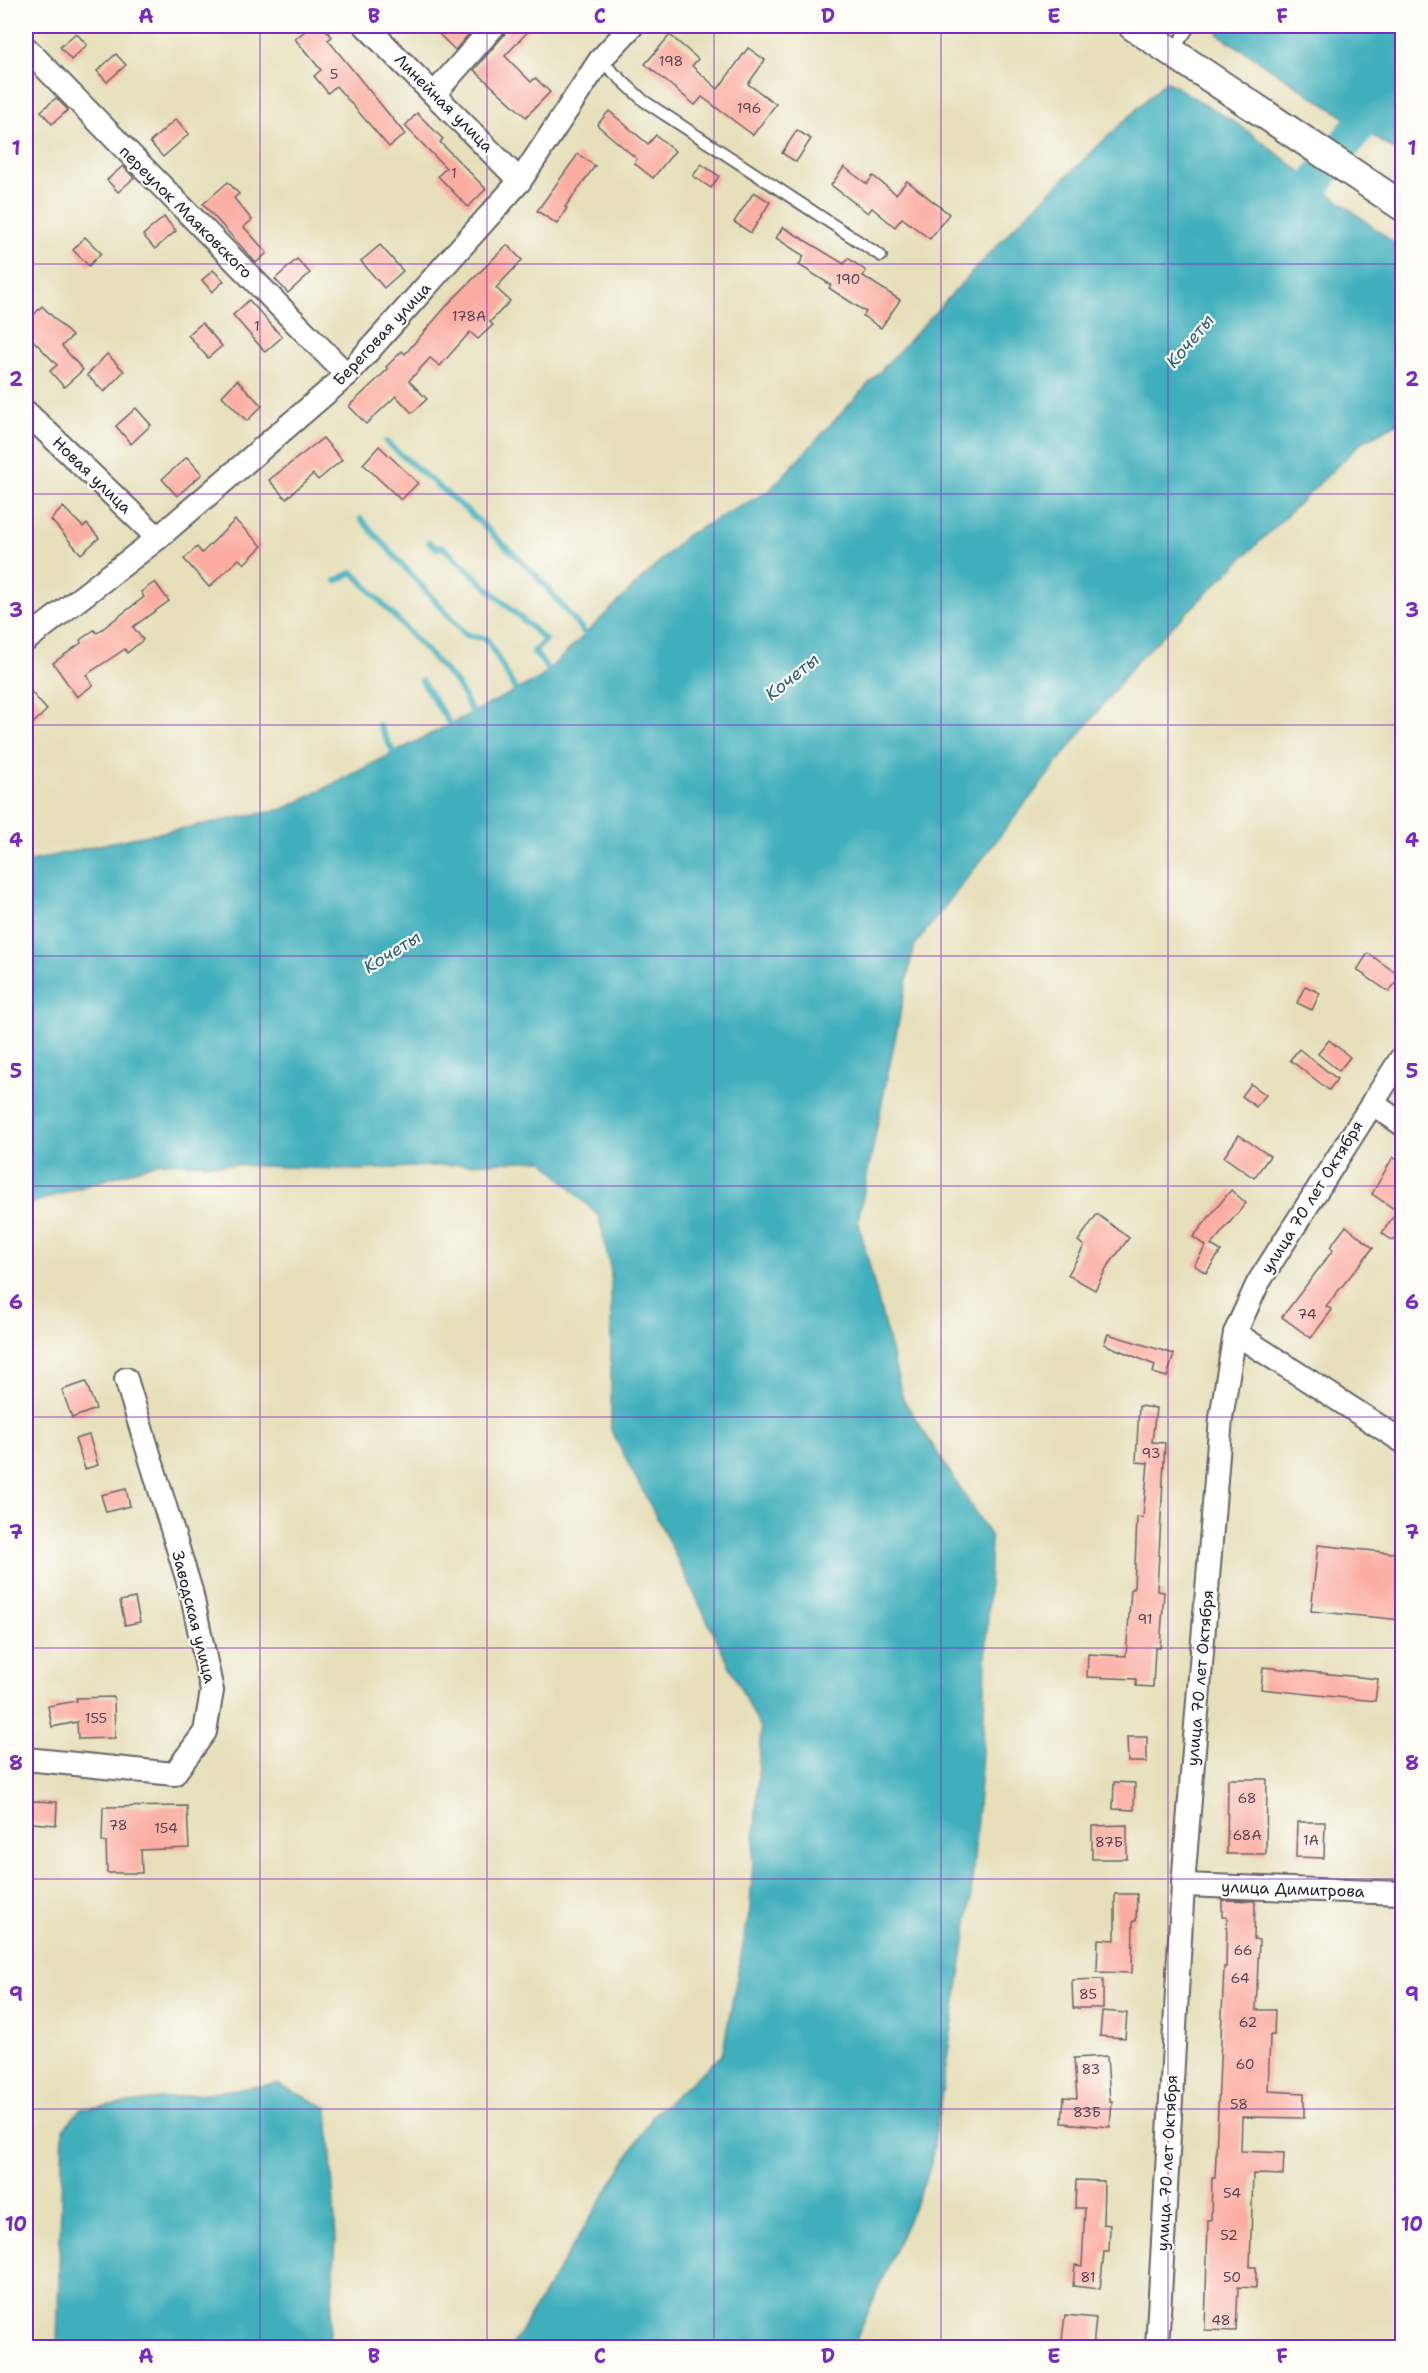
<svg xmlns="http://www.w3.org/2000/svg" width="1428" height="2373" viewBox="0 0 1428 2373" font-family="'Shantell Sans',sans-serif">
	<style>
		.water { fill: #40afbc; stroke: #31687c; stroke-width: 1.5 }
		.lines { fill: none; stroke-linecap: round; stroke-linejoin: round }
		.stream { stroke: #40afbc; stroke-width: 6 }
		.river { stroke: #40afbc; stroke-width: 34 }
		.building { fill: #fbaba0 }
		.service-casing { stroke: #676467; stroke-width: 14 }
		.minor-casing { stroke: #676467; stroke-width: 26 }
		.tertiary-casing { stroke: #676467; stroke-width: 32 }
		.service { stroke: #fff; stroke-width: 10 }
		.minor { stroke: #fff; stroke-width: 22 }
		.tertiary { stroke: #fff; stroke-width: 28 }
		.grid { fill: none; stroke: #7b2cbf; stroke-width: 1.5; stroke-opacity: 0.55 }
		.labels { text-anchor: middle; dominant-baseline: central; stroke-width: 4.5; stroke-linejoin: round; paint-order: stroke }
		.number-label { font-size: 14px; fill: #584454 }
		.street-label { font-size: 16px; fill: #22223b; stroke: #fdfcf7 }
		.water-label { font-size: 18px; font-style: italic; fill: #306175; stroke: #fdfcf7 }
		.neatline { fill: none; stroke: #7b2cbf; stroke-width: 2 }
		.grid-label { font-size: 20px; text-anchor: middle; font-weight: bold; fill: #7b2cbf }
	</style>
	<rect width="100%" height="100%" fill="#fdfcf7"/>
	<filter id="ink" filterUnits="userSpaceOnUse"><feTurbulence type="fractalNoise" baseFrequency=".0167" numOctaves="2"/><feDisplacementMap in="SourceGraphic" scale="12" xChannelSelector="R" yChannelSelector="G"/><feConvolveMatrix kernelMatrix="1 2 1 2 8 2 1 2 1" color-interpolation-filters="sRGB"/></filter>
	<filter id="wash" filterUnits="userSpaceOnUse"><feTurbulence type="fractalNoise" baseFrequency=".008" numOctaves="4" result="noise"/><feDisplacementMap in="SourceGraphic" scale="24" xChannelSelector="R" yChannelSelector="G"/><feGaussianBlur stdDeviation="1.35" result="paint"/><feColorMatrix in="noise" values="0 0 0 0 0 0 0 0 0 0 0 0 0 0 0 0 0 1.4 0 .05"/><feComposite in="paint" operator="in"/></filter>
	<g filter="url(#wash)">
		<rect width="100%" height="100%" fill="#e6dfba"/>
		<!-- water -->
		<g class="water">
			<polygon points="1225,26 1402,26 1402,155 1218,34"/>
			<polygon points="1166,81 1241,126 1402,249 1402,421 1362,442 1137,661 914,946 858,1220 903,1399 991,1537 983,1740 970,1910 930,2169 853,2347 511,2347 654,2114 722,2055 750,1909 761,1730 660,1524 611,1430 611,1272 599,1217 543,1160 359,1170 161,1162 26,1205 26,862 112,842 284,809 540,678 687,535 769,491 1019,222"/>
			<polygon points="277,2084 328,2108 336,2239 329,2347 57,2347 63,2129 81,2109"/>
		</g>
		<g class="lines">
			<!-- stream -->
			<g class="stream">
				<polyline points="386,442 471,514 535,574 590,639"/>
				<polyline points="361,519 466,635 487,639 519,696"/>
				<polyline points="429,542 437,548 443,547 545,640 534,652 553,675"/>
				<polyline points="336,581 353,572 457,684 476,719"/>
				<polyline points="422,681 453,729"/>
				<polyline points="379,725 396,757"/>
			</g>
			<!-- river -->
			<polyline class="river" points="1286,220 1402,71"/>
		</g>
		<g id="blocks">
			<!-- building -->
			<g class="building">
				<polygon points="311,26 322,26 332,37 328,40 405,134 389,147 336,86 328,93 314,76 321,70 295,39"/>
				<polygon points="449,26 471,26 474,28 455,50 440,35"/>
				<polygon points="508,26 533,26 505,56 531,82 535,78 550,92 526,117 474,70 504,35"/>
				<polygon points="76,33 87,45 71,60 60,47"/>
				<polygon points="670,35 698,59 692,66 718,89 748,48 765,60 748,84 776,104 753,135 702,97 695,105 645,64"/>
				<polygon points="116,54 126,65 107,82 97,71"/>
				<polygon points="56,98 68,110 52,124 41,111"/>
				<polygon points="609,111 648,144 656,135 675,151 653,178 634,163 637,159 597,125"/>
				<polygon points="417,113 443,139 440,142 486,189 468,207 438,176 446,168 405,126"/>
				<polygon points="176,119 189,134 163,157 150,142"/>
				<polygon points="797,130 811,139 796,162 782,153"/>
				<polygon points="578,154 595,166 565,207 567,208 557,224 537,211"/>
				<polygon points="701,164 719,176 711,188 693,176"/>
				<polygon points="123,166 134,178 118,192 107,180"/>
				<polygon points="844,167 867,184 873,176 896,194 907,181 949,214 930,239 902,218 895,227 872,208 868,213 831,185"/>
				<polygon points="228,182 239,194 234,198 252,220 244,227 267,253 256,263 203,204"/>
				<polygon points="754,192 770,202 751,233 734,222"/>
				<polygon points="164,217 176,231 155,249 143,235"/>
				<polygon points="783,227 844,264 848,258 866,271 863,276 900,300 881,328 863,316 866,312 829,288 831,285 799,265 804,256 776,238"/>
				<polygon points="85,237 101,253 89,266 73,250"/>
				<polygon points="380,245 403,271 384,288 361,261"/>
				<polygon points="507,245 522,260 496,288 510,301 490,322 493,325 478,339 470,332 440,366 430,358 409,381 427,399 412,413 396,396 366,424 349,406 388,369 386,367 402,351 405,354 450,302"/>
				<polygon points="297,259 310,273 288,293 275,279"/>
				<polygon points="213,270 224,281 212,292 202,280"/>
				<polygon points="249,300 282,337 265,352 233,315"/>
				<polygon points="42,306 72,336 62,346 83,370 64,387 50,371 57,365 26,333 26,323"/>
				<polygon points="202,323 222,346 208,358 188,335"/>
				<polygon points="107,354 124,371 104,392 87,375"/>
				<polygon points="237,380 262,406 247,421 222,396"/>
				<polygon points="136,408 151,425 131,444 116,426"/>
				<polygon points="323,438 342,460 318,480 313,474 286,499 269,480"/>
				<polygon points="379,446 418,483 401,500 363,464"/>
				<polygon points="187,457 202,474 177,496 162,479"/>
				<polygon points="63,507 83,527 87,524 99,538 81,554 51,520"/>
				<polygon points="235,520 262,546 244,564 239,559 209,587 184,559 197,547 202,553"/>
				<polygon points="155,582 169,601 133,627 143,640 127,653 125,649 86,675 93,685 77,697 53,663 81,643 80,640 94,630 97,633 144,597 141,592"/>
				<polygon points="26,686 47,710 26,730"/>
				<polygon points="1368,953 1400,976 1389,992 1357,970"/>
				<polygon points="1305,986 1320,993 1312,1010 1297,1003"/>
				<polygon points="1329,1040 1350,1057 1339,1071 1318,1054"/>
				<polygon points="1299,1049 1337,1079 1329,1090 1290,1060"/>
				<polygon points="1251,1084 1266,1095 1256,1107 1242,1096"/>
				<polygon points="1239,1135 1270,1156 1254,1178 1224,1157"/>
				<polygon points="1393,1157 1402,1164 1402,1229 1393,1241 1382,1233 1397,1211 1372,1194"/>
				<polygon points="1231,1190 1246,1203 1211,1245 1221,1251 1206,1273 1194,1265 1206,1246 1193,1237"/>
				<polygon points="1097,1214 1129,1238 1106,1269 1095,1290 1068,1275 1084,1246 1078,1241"/>
				<polygon points="1346,1226 1373,1248 1326,1306 1332,1310 1311,1338 1282,1317 1333,1250 1330,1247"/>
				<polygon points="1108,1334 1174,1354 1167,1377 1153,1373 1155,1365 1104,1344"/>
				<polygon points="86,1382 96,1409 72,1418 62,1390"/>
				<polygon points="1139,1406 1156,1408 1152,1442 1165,1443 1157,1591 1164,1592 1160,1648 1155,1648 1153,1687 1136,1686 1136,1679 1087,1677 1088,1654 1126,1656 1131,1589 1134,1589 1137,1517 1143,1518 1148,1463 1136,1462"/>
				<polygon points="89,1435 98,1465 85,1469 75,1439"/>
				<polygon points="126,1489 130,1506 106,1512 101,1495"/>
				<polygon points="1318,1545 1402,1554 1402,1620 1311,1611"/>
				<polygon points="135,1598 140,1622 125,1625 120,1601"/>
				<polygon points="1263,1667 1378,1679 1375,1701 1261,1689"/>
				<polygon points="114,1697 115,1738 78,1739 77,1722 52,1727 48,1706 77,1701 76,1698"/>
				<polygon points="1127,1737 1147,1737 1147,1762 1128,1762"/>
				<polygon points="1228,1779 1267,1779 1266,1854 1227,1854"/>
				<polygon points="1114,1782 1135,1783 1134,1810 1113,1809"/>
				<polygon points="33,1801 57,1802 56,1825 32,1823"/>
				<polygon points="187,1806 189,1848 141,1850 142,1873 107,1873 106,1842 102,1842 103,1807"/>
				<polygon points="1297,1822 1325,1822 1324,1858 1296,1857"/>
				<polygon points="1127,1825 1127,1859 1092,1859 1092,1826"/>
				<polygon points="1115,1894 1137,1894 1136,1921 1133,1921 1132,1973 1097,1972 1098,1939 1115,1940"/>
				<polygon points="1222,1900 1255,1901 1254,1939 1259,1940 1256,2010 1275,2010 1274,2035 1270,2035 1268,2091 1304,2093 1304,2118 1242,2117 1241,2151 1284,2153 1283,2175 1253,2174 1250,2267 1256,2267 1256,2288 1238,2287 1236,2331 1205,2330 1208,2220 1211,2220 1212,2178 1215,2178 1224,1967 1226,1967 1227,1917 1222,1917"/>
				<polygon points="1103,1979 1103,2008 1073,2008 1072,1980"/>
				<polygon points="1102,2011 1127,2013 1125,2038 1100,2036"/>
				<polygon points="1107,2056 1110,2101 1112,2101 1110,2127 1062,2123 1064,2097 1077,2098 1074,2058"/>
				<polygon points="1076,2180 1104,2181 1103,2224 1110,2225 1109,2252 1104,2252 1100,2289 1073,2286 1075,2265 1082,2266 1085,2208 1075,2208"/>
				<polygon points="1065,2315 1096,2318 1093,2348 1061,2348"/>
			</g>
		</g>
	</g>
	<g filter="url(#ink)">
		<use href="#blocks" fill-opacity="0" stroke="#676467" stroke-width="1.5"/>
		<g class="lines">
			<!-- service casing -->
			<g class="service-casing">
				<g id="service">
					<polyline points="1173,50 1190,26"/>
					<polyline points="600,60 644,101 881,256"/>
				</g>
			</g>
			<!-- minor casing -->
			<g class="minor-casing">
				<g id="minor">
					<polyline points="366,26 520,181"/>
					<polyline points="26,48 347,375"/>
					<polyline points="435,93 494,26"/>
					<polyline points="26,412 158,538"/>
					<polyline points="26,640 158,538 347,375 520,181 600,60 632,26"/>
					<polyline points="1372,1103 1402,1124"/>
					<polyline points="1235,1333 1402,1441"/>
					<polyline points="26,1759 174,1774 205,1732 212,1691 191,1591 126,1379"/>
					<polyline points="1183,1885 1402,1893"/>
					<polyline points="1157,2348 1183,1885 1221,1418 1235,1333 1258,1283 1402,1057"/>
				</g>
			</g>
			<!-- tertiary casing -->
			<g class="tertiary-casing">
				<polyline id="tertiary" points="1133,26 1402,206"/>
			</g>
			<!-- service -->
			<use href="#service" class="service"/>
			<!-- minor -->
			<use href="#minor" class="minor"/>
			<!-- tertiary -->
			<use href="#tertiary" class="tertiary"/>
		</g>
	</g>
	<!-- grid -->
	<path class="grid" d="M260 26V2348M487 26V2348M714 26V2348M941 26V2348M1168 26V2348M26 264H1402M26 494H1402M26 725H1402M26 956H1402M26 1186H1402M26 1417H1402M26 1648H1402M26 1879H1402M26 2109H1402"/>
	<g class="labels">
		<!-- number labels -->
		<g class="number-label">
			<text x="671" y="61">198</text>
			<text x="334" y="74">5</text>
			<text x="749" y="108">196</text>
			<text x="454" y="173">1</text>
			<text x="848" y="279">190</text>
			<text x="469" y="316">178А</text>
			<text x="257" y="326">1</text>
			<text x="1307" y="1314">74</text>
			<text x="1151" y="1453">93</text>
			<text x="1145" y="1619">91</text>
			<text x="96" y="1718">155</text>
			<text x="1247" y="1798">68</text>
			<text x="118" y="1825">78</text>
			<text x="166" y="1828">154</text>
			<text x="1247" y="1835">68А</text>
			<text x="1311" y="1840">1А</text>
			<text x="1109" y="1842">87Б</text>
			<text x="1243" y="1950">66</text>
			<text x="1240" y="1978">64</text>
			<text x="1088" y="1994">85</text>
			<text x="1248" y="2022">62</text>
			<text x="1245" y="2064">60</text>
			<text x="1091" y="2069">83</text>
			<text x="1239" y="2104">58</text>
			<text x="1087" y="2112">83Б</text>
			<text x="1232" y="2193">54</text>
			<text x="1229" y="2235">52</text>
			<text x="1088" y="2277">81</text>
			<text x="1232" y="2277">50</text>
			<text x="1221" y="2320">48</text>
		</g>
		<!-- street labels -->
		<g class="street-label">
			<text transform="translate(444 103) rotate(45)">Линейная улица</text>
			<text transform="translate(186 212) rotate(45)">переулок Маяковского</text>
			<text transform="translate(382 334) rotate(-47)">Береговая улица</text>
			<text transform="translate(92 475) rotate(44)">Новая улица</text>
			<text transform="translate(1312 1197) rotate(-58)">улица 70 лет Октября</text>
			<text transform="translate(194 1617) rotate(76)">Заводская улица</text>
			<text transform="translate(1200 1678) rotate(-85)">улица 70 лет Октября</text>
			<text transform="translate(1293 1889) rotate(2)">улица Димитрова</text>
			<text transform="translate(1167 2163) rotate(-87)">улица 70 лет Октября</text>
		</g>
		<!-- water labels -->
		<g class="water-label">
			<text transform="translate(1190 341) rotate(-50)">Кочеты</text>
			<text transform="translate(792 677) rotate(-39)">Кочеты</text>
			<text transform="translate(392 952) rotate(-32)">Кочеты</text>
		</g>
	</g>
	<!-- margin -->
	<rect width="1428" height="2373" fill="none" stroke="#fdfcf7" stroke-width="66"/>
	<rect x="33" y="33" width="1362" height="2307" class="neatline"/>
	<g class="grid-label">
		<text x="146" y="23">A</text>
		<text x="374" y="23">B</text>
		<text x="600" y="23">C</text>
		<text x="828" y="23">D</text>
		<text x="1054" y="23">E</text>
		<text x="1282" y="23">F</text>
		<text x="16" y="155">1</text>
		<text x="1412" y="155">1</text>
		<text x="16" y="386">2</text>
		<text x="1412" y="386">2</text>
		<text x="16" y="617">3</text>
		<text x="1412" y="617">3</text>
		<text x="16" y="847">4</text>
		<text x="1412" y="847">4</text>
		<text x="16" y="1078">5</text>
		<text x="1412" y="1078">5</text>
		<text x="16" y="1309">6</text>
		<text x="1412" y="1309">6</text>
		<text x="16" y="1539">7</text>
		<text x="1412" y="1539">7</text>
		<text x="16" y="1770">8</text>
		<text x="1412" y="1770">8</text>
		<text x="16" y="2001">9</text>
		<text x="1412" y="2001">9</text>
		<text x="16" y="2231">10</text>
		<text x="1412" y="2231">10</text>
		<text x="146" y="2363">A</text>
		<text x="374" y="2363">B</text>
		<text x="600" y="2363">C</text>
		<text x="828" y="2363">D</text>
		<text x="1054" y="2363">E</text>
		<text x="1282" y="2363">F</text>
	</g>
</svg>
